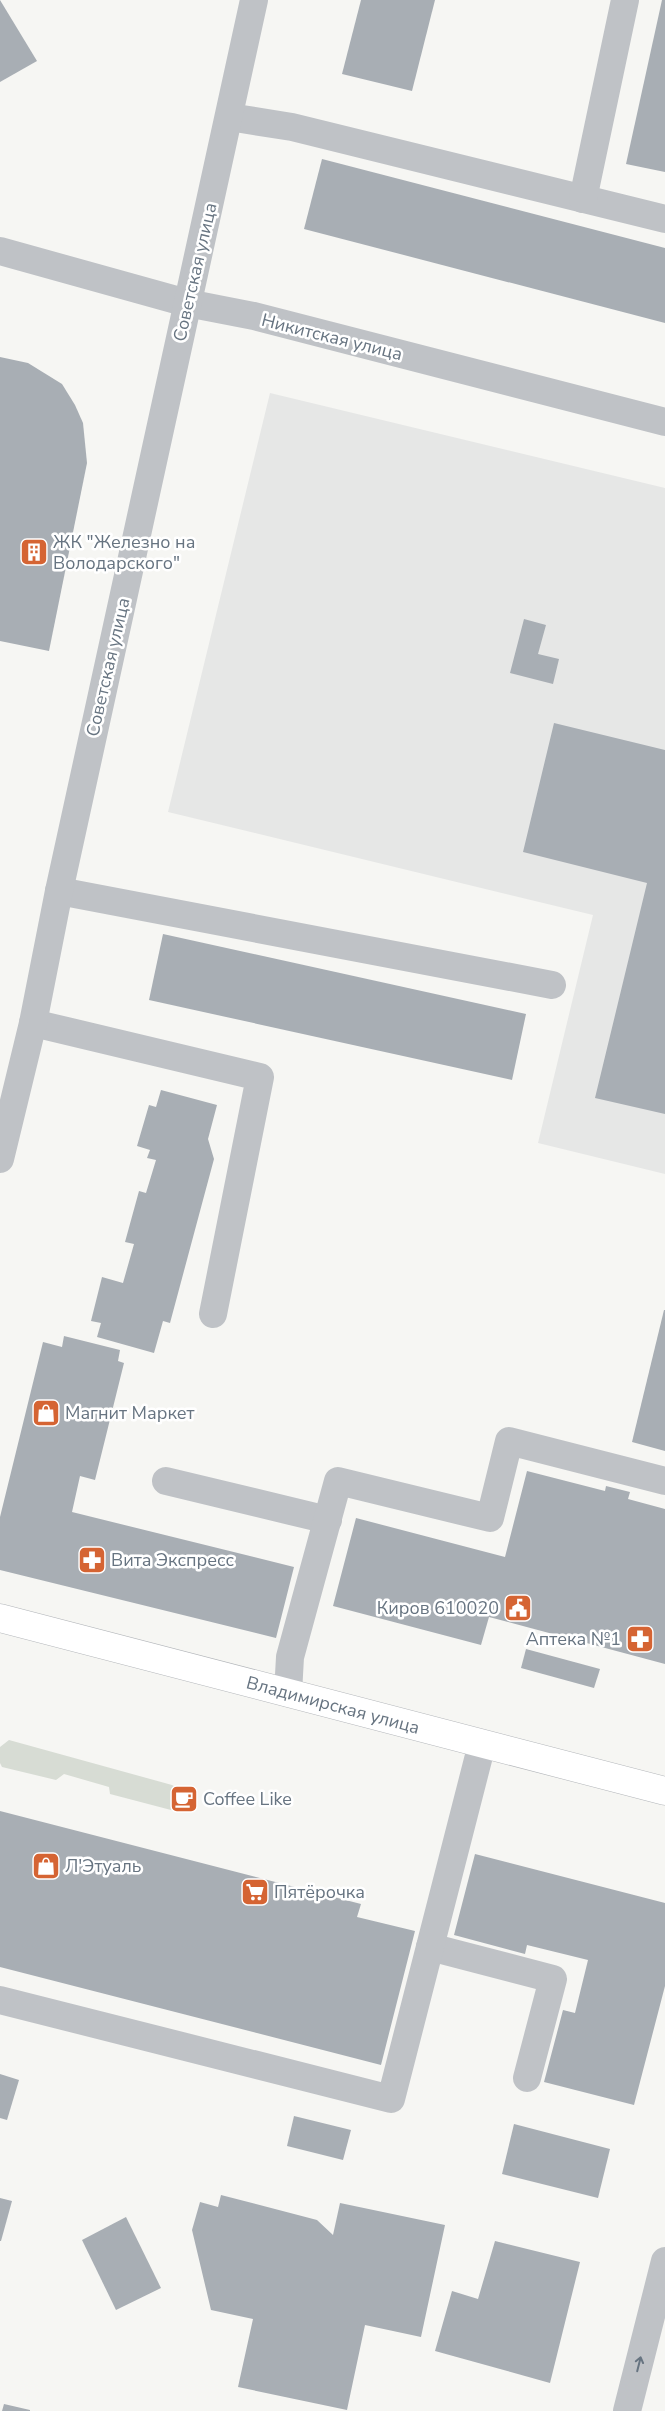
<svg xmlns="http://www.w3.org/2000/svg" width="665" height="2411" viewBox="0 0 665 2411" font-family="'Nunito Sans',sans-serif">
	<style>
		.built { fill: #e6e7e6 }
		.green { fill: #d7dcd4 }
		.building { fill: #a8aeb4 }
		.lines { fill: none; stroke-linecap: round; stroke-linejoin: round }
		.major-casing { stroke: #b3b6ba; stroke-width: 29 }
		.minor { stroke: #bfc2c6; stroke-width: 28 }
		.major { stroke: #fff; stroke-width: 28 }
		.oneway { stroke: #677481 }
		.labels { text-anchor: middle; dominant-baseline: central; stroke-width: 5; stroke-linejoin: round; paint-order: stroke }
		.street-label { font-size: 18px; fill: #677481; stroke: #fff }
		.poi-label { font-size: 18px; fill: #677481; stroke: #fff; text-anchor: start }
	</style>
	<rect width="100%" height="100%" fill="#f6f6f3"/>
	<!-- built -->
	<polygon class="built" points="270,393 665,488 665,1174 538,1143 593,915 168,812"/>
	<!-- green -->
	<polygon class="green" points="9,1740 172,1785 180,1790 178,1805 171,1810 110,1794 109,1787 64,1774 56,1780 2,1767 0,1763 0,1747"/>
	<!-- building -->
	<g class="building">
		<polygon points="0,0 37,61 0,82"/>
		<polygon points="361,0 435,0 412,91 342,74"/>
		<polygon points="662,0 665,0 665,172 626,164"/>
		<polygon points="322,159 665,248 665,323 304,229"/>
		<polygon points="0,357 28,363 62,384 75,405 83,423 87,463 49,651 0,641"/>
		<polygon points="524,619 546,625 538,654 559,659 553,684 510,673"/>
		<polygon points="554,723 665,750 665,1114 595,1098 647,883 523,852"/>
		<polygon points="163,934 526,1014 512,1080 149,1000"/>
		<polygon points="161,1090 217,1105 208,1139 214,1159 170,1323 163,1321 154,1353 97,1337 101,1323 91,1321 102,1277 123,1283 134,1244 125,1242 139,1191 146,1193 156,1160 147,1158 150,1150 137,1146 149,1105 156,1107"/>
		<polygon points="664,1310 665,1310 665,1451 632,1442"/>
		<polygon points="64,1336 120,1350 118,1361 124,1363 95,1480 80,1476 72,1512 294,1567 276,1638 0,1570 0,1517 43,1342 62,1347"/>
		<polygon points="527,1471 605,1491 606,1486 630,1492 628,1499 665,1509 665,1664 489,1617 481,1645 333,1606 356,1518 505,1557"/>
		<polygon points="526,1649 600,1669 594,1688 521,1668"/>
		<polygon points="0,1811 361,1904 357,1917 415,1931 381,2065 0,1967"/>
		<polygon points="475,1854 665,1903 665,1986 634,2105 544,2082 563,2010 575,2013 588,1960 527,1945 525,1954 454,1935"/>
		<polygon points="0,2074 19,2080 7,2120 0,2118"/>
		<polygon points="294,2116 351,2130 343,2160 287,2146"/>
		<polygon points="514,2124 610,2149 598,2198 502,2174"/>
		<polygon points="221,2195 317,2220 333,2235 340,2203 445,2225 421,2337 365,2325 347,2410 238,2387 253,2319 211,2310 192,2230 200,2202 218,2207"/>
		<polygon points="0,2198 12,2201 1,2241 0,2241"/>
		<polygon points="126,2217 161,2288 116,2310 82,2240"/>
		<polygon points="495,2241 580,2262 550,2383 435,2351 452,2291 478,2299"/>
		<polygon points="4,2404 30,2410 30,2411 2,2411"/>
	</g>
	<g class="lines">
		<!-- major casing -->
		<g class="major-casing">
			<polyline id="major" points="0,1618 665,1791"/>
		</g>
		<!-- minor -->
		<g class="minor">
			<polyline points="229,117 292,127 665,219"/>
			<polyline points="583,199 625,0"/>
			<polyline points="0,251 187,303 254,316 665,422"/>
			<polyline points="59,891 552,985"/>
			<polyline points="33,1023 260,1077 213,1314"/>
			<polyline points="0,1159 33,1023 59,891 254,0"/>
			<polyline points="166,1481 328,1520"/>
			<polyline points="288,1693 290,1657 338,1481 490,1518 509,1441 665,1481"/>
			<polyline points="430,1947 553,1979 527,2078"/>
			<polyline points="0,2000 391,2099 482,1744"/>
			<polyline points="627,2411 665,2261"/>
		</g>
		<!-- major -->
		<use href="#major" class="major"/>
	</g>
	<!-- one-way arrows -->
	<defs><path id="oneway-shaft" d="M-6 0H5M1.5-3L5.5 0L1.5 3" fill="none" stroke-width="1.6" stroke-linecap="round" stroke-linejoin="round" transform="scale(1.25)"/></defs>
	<use class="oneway" href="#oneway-shaft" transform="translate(639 2364) rotate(-76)"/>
	<!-- icons -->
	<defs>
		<g id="building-square" transform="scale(1.4375)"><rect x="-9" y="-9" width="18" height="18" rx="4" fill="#d56433" stroke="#fff"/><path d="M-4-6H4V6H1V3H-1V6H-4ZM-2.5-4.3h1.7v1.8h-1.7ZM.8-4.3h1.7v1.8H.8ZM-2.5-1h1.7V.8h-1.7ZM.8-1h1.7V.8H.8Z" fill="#fff"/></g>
		<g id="shop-square" transform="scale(1.4375)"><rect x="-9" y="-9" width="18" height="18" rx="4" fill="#d56433" stroke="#fff"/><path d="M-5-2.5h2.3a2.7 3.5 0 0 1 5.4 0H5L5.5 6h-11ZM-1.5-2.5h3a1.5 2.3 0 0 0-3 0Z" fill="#fff"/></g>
		<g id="pharmacy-square" transform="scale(1.4375)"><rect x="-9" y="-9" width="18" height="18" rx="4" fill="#d56433" stroke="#fff"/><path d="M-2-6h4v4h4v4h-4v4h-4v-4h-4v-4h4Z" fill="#fff"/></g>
		<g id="civic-square" transform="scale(1.4375)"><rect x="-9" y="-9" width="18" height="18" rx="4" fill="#d56433" stroke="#fff"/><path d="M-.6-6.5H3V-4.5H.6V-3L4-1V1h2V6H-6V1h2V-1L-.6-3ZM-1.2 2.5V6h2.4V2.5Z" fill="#fff"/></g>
		<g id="cafe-square" transform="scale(1.4375)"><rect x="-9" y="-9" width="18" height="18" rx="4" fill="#d56433" stroke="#fff"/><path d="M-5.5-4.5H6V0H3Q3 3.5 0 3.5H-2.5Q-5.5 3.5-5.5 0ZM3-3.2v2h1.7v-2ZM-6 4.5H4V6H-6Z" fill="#fff"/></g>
		<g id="supermarket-square" transform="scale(1.4375)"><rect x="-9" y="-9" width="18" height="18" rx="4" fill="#d56433" stroke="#fff"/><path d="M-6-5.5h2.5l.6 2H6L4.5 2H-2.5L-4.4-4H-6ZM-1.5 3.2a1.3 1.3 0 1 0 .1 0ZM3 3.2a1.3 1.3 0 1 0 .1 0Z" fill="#fff"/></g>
	</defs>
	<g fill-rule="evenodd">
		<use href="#building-square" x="34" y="552"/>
		<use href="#shop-square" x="46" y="1413"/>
		<use href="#pharmacy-square" x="92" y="1560"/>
		<use href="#civic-square" x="518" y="1608"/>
		<use href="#pharmacy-square" x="640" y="1639"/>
		<use href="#cafe-square" x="184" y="1799"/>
		<use href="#shop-square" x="46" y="1866"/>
		<use href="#supermarket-square" x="255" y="1892"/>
	</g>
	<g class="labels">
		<!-- street labels -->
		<g class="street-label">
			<text transform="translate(195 272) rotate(-77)">Советская улица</text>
			<text transform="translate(332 337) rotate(14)">Никитская улица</text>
			<text transform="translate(108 667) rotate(-77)">Советская улица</text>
			<text transform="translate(333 1705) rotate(15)">Владимирская улица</text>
		</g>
		<!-- poi labels -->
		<g class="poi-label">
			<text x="53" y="542">ЖК "Железно на<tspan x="53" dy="21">Володарского"</tspan></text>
			<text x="65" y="1413">Магнит Маркет</text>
			<text x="111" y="1560">Вита Экспресс</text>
			<text x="499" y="1608" text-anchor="end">Киров 610020</text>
			<text x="621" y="1639" text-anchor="end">Аптека №1</text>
			<text x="203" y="1799">Coffee Like</text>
			<text x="65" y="1866">Л'Этуаль</text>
			<text x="274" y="1892">Пятёрочка</text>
		</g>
	</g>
</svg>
